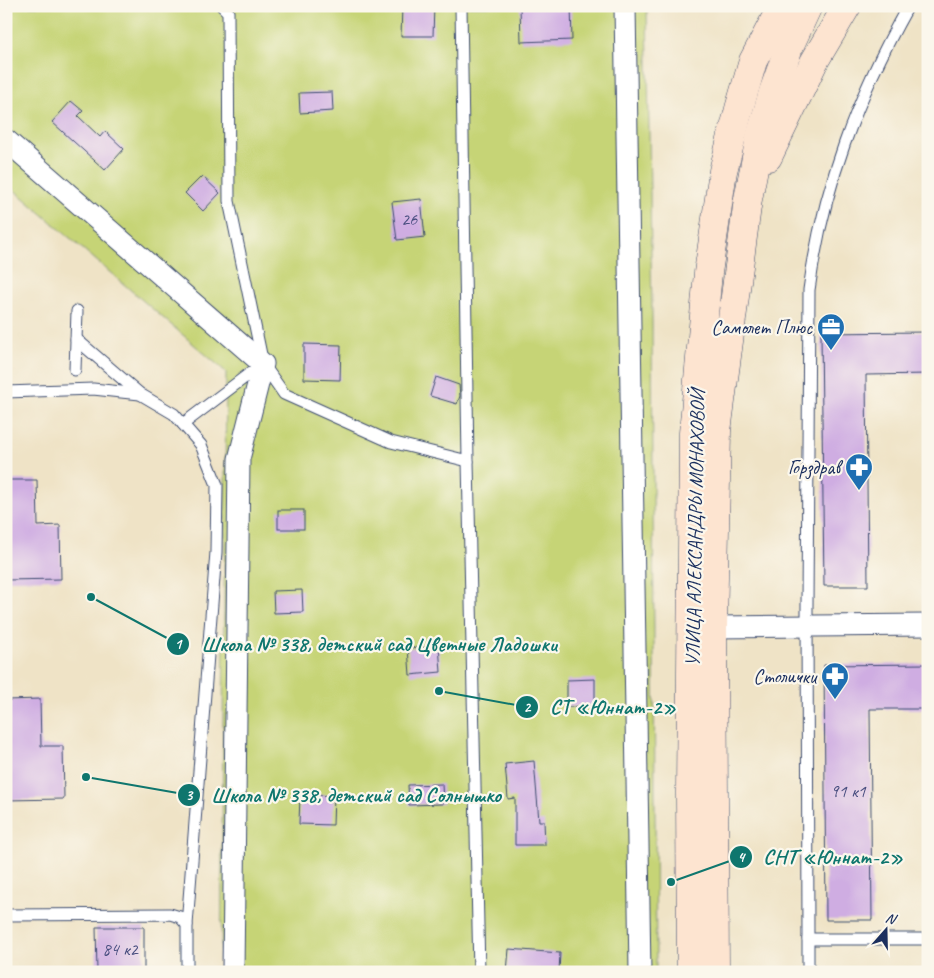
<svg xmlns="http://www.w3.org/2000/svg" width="934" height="978" viewBox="0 0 934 978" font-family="Caveat,sans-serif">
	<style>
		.green { fill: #c6d476; stroke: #70826a }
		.building { fill: #cfade2 }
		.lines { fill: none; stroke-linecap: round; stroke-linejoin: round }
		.lane-casing { stroke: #3b4a6e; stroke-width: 13 }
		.street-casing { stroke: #3b4a6e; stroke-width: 23 }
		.secondary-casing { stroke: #3b4a6e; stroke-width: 29 }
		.lane { stroke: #fff; stroke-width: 11 }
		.street { stroke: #fff; stroke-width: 21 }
		.secondary { stroke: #fde4d0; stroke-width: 28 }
		.labels { text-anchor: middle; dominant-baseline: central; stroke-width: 4.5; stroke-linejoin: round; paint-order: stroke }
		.number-label { font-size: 18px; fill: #484e7f }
		.poi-label { font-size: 20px; fill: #1b2f5e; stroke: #fbf7ec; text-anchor: end }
		.street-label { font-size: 20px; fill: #1b2f5e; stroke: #fbf7ec }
		.leader { fill: none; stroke: #0f766e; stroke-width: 2 }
		.callout-dot { fill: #0f766e; stroke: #fbf7ec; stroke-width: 2 }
		.mark-label { font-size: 15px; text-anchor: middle; font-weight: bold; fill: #fff }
		.callout-label { font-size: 21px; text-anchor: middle; font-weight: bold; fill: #0f766e; stroke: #fbf7ec; stroke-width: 4.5; stroke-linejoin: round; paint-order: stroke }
	</style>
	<rect width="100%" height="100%" fill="#fbf7ec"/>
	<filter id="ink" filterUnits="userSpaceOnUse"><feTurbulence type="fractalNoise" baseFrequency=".02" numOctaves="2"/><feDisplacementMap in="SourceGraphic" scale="10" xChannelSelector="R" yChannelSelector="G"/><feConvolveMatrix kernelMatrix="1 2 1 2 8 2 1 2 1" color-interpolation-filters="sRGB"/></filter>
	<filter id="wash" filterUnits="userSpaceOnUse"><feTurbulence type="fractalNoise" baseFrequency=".0096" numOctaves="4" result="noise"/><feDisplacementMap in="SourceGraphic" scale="20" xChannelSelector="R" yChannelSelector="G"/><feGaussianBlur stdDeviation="1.12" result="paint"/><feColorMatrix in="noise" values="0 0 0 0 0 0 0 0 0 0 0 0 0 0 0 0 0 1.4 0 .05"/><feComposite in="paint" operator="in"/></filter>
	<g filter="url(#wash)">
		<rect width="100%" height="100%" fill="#efe3c6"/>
		<!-- green -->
		<polygon class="green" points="6,6 647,6 652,313 656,972 221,972 226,372 6,183"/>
		<g id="blocks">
			<!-- building -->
			<g class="building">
				<polygon points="402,6 434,6 433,36 401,36"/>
				<polygon points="520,6 571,6 572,40 521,42"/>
				<polygon points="332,92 333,111 300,113 299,93"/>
				<polygon points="71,101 83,111 78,116 100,137 105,131 124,149 105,170 52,122"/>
				<polygon points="202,176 220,193 203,211 185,193"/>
				<polygon points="421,199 425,237 397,240 392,202"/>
				<polygon points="928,332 928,374 866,375 868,586 824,586 821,333"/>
				<polygon points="304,344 341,345 340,380 304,379"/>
				<polygon points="436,377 459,385 460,396 457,404 430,396"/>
				<polygon points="6,480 37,480 38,526 60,525 61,579 6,580"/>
				<rect x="278" y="510" width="26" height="19"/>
				<polygon points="302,590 303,612 274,613 273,591"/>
				<polygon points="439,646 441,672 410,675 408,648"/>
				<polygon points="928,664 928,709 870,709 872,920 826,920 824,665"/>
				<polygon points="595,679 595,706 567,707 567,680"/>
				<polygon points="40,699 41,746 63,746 64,799 6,800 6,700"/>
				<polygon points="534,761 539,821 544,821 545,845 515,845 515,798 508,799 505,764"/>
				<polygon points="442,784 443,804 409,805 408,785"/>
				<polygon points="300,794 334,796 333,825 299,824"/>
				<polygon points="96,927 144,927 144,972 97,972"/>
				<polygon points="509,949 560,953 559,972 507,972"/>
			</g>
		</g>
	</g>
	<g filter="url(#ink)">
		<use href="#blocks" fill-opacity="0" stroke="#3b4a6e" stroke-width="1"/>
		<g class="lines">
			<!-- lane casing -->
			<g class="lane-casing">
				<g id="lane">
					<polyline points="222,6 228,12 229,201 263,364 284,394 391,442 468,461 461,6"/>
					<path d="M908 6C857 97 823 187 809 290L807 608 808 939H928"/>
					<polyline points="76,339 140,394"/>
					<polyline points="75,370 77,311"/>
					<polyline points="6,392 93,389 140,394 174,414 201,445 217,485 216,552 187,925"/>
					<polyline points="183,424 261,365"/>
					<polyline points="468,461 479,972"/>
					<polyline points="6,915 170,914 180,917 187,925 187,972"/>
					<polyline points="808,939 808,972"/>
				</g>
			</g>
			<!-- street casing -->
			<g class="street-casing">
				<g id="street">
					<polyline points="625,6 640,972"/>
					<polyline points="6,140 263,364 239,459 233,972"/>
					<polyline points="713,627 928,625"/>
				</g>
			</g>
			<!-- secondary casing -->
			<g class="secondary-casing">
				<g id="secondary">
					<polyline points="768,157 814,62 847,6"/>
					<polyline points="691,972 690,793 693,433 708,273 723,171 739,109 753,61 782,6"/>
					<polyline points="715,972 713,627 717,431 748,199 760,137 773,92 789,47 808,6"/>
				</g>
			</g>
			<!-- lane -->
			<use href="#lane" class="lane"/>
			<!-- street -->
			<use href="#street" class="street"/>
			<!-- secondary -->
			<use href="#secondary" class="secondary"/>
		</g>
	</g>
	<!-- icons -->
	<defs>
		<g id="office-pin" transform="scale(1.4375)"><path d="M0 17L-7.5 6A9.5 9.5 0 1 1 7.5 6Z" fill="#1f6fb2" stroke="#fbf7ec"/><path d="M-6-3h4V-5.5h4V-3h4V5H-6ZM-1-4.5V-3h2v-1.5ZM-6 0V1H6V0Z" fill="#fff"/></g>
		<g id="pharmacy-pin" transform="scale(1.4375)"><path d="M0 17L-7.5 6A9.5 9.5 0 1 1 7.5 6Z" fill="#1f6fb2" stroke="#fbf7ec"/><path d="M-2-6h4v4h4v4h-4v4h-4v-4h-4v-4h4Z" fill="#fff"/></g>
	</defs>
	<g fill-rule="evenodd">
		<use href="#office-pin" x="831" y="327"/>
		<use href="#pharmacy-pin" x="859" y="467"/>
		<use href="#pharmacy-pin" x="835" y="676"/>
	</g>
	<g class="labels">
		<!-- number labels -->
		<g class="number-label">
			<text x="409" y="219">26</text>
			<text x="848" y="791">91 к1</text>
			<text x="120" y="949">84 к2</text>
		</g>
		<!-- poi labels -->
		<g class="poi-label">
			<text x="812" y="327">Самолет Плюс</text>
			<text x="840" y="467">Горздрав</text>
			<text x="816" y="676">Столички</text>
		</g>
		<!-- street labels -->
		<g class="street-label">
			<text transform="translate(695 528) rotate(-89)">УЛИЦА АЛЕКСАНДРЫ МОНАХОВОЙ</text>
		</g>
	</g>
	<!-- callouts -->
	<path class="leader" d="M91 597L178 644M439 691L527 707M86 777L189 795M671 882L741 857"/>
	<g class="callout-dot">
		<circle cx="91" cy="597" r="5"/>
		<circle cx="439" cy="691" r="5"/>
		<circle cx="86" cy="777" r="5"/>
		<circle cx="671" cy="882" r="5"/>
		<circle cx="178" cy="644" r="12"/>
		<circle cx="527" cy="707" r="12"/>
		<circle cx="189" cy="795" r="12"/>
		<circle cx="741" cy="857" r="12"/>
	</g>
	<g class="mark-label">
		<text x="178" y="649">1</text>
		<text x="527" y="712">2</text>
		<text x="189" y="800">3</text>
		<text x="741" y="862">4</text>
	</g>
	<g class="callout-label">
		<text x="379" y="651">Школа № 338, детский сад Цветные Ладошки</text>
		<text x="613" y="714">СТ «Юннат-2»</text>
		<text x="356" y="802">Школа № 338, детский сад Солнышко</text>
		<text x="833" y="864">СНТ «Юннат-2»</text>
	</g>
	<!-- margin -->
	<rect width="934" height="978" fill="none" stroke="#fbf7ec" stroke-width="25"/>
	<!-- north arrow -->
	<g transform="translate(886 930) rotate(20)" stroke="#fbf7ec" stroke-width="4" paint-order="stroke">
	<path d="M0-4L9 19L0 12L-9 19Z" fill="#1b2f5e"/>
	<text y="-8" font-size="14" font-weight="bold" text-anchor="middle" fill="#1b2f5e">N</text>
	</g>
</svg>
